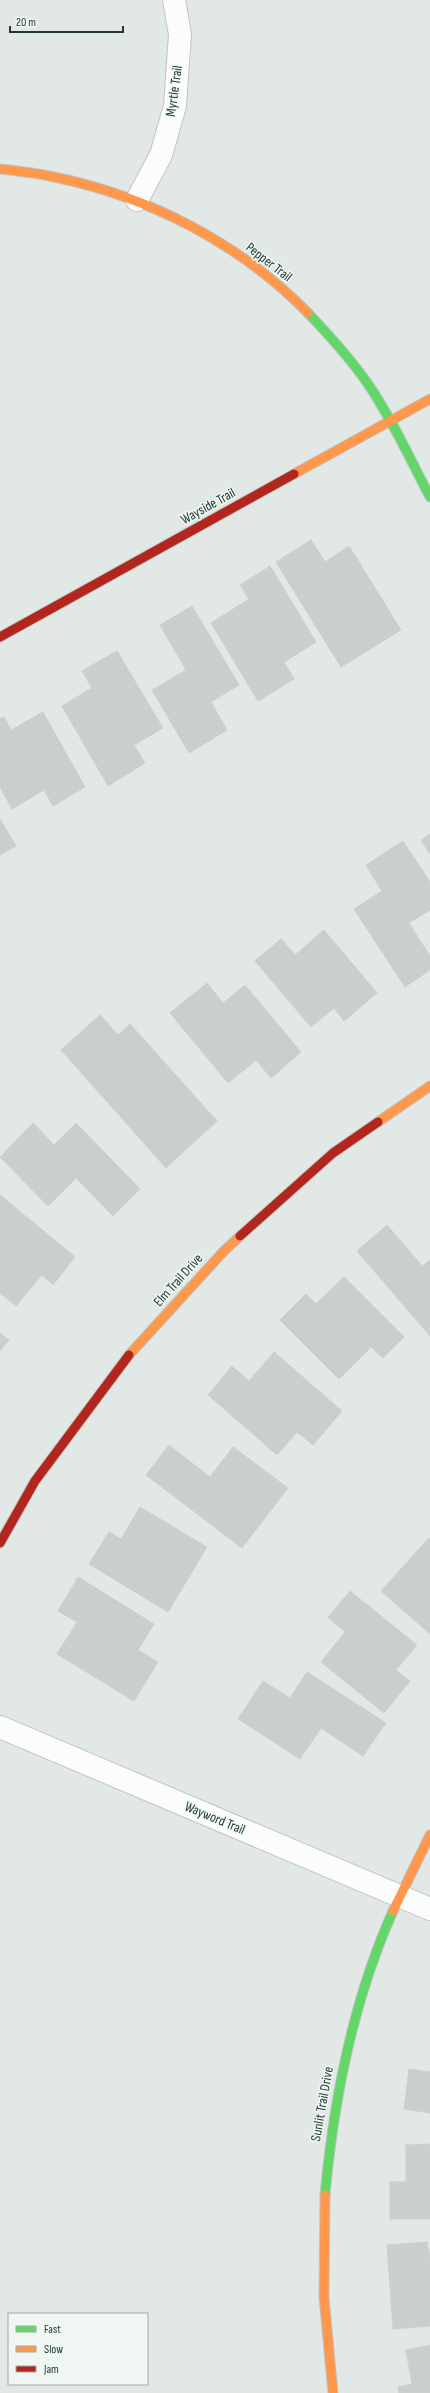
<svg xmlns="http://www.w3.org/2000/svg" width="430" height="2393" viewBox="0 0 430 2393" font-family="'Sofia Sans Condensed',sans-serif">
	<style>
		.building { fill: #c9cfcc; stroke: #cbd1ce }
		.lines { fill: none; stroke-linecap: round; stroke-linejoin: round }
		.street-casing { stroke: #bfc5c2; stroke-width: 24 }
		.fast-casing { stroke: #bec6c2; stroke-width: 11 }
		.slow-casing { stroke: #bec6c2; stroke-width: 11 }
		.jam-casing { stroke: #bec6c2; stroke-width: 11 }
		.street { stroke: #fbfcfb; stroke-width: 22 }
		.fast { stroke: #63d668; stroke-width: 9 }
		.slow { stroke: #ff974d; stroke-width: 9 }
		.jam { stroke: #b3261e; stroke-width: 9 }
		.labels { text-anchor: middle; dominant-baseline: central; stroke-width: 3; stroke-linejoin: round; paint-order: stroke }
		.street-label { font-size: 14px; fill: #213a32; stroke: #f0f7f3 }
	</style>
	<rect width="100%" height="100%" fill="#e2e8e5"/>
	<!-- building -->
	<g class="building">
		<polygon points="311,540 325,562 349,546 401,630 341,667 276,562"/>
		<polygon points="270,566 316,642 284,662 294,679 258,701 211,623 249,599 240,585"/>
		<polygon points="192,606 239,685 211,702 227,730 189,753 152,690 186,670 160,625"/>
		<polygon points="117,651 163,728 134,745 145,763 108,786 62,706 92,688 82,671"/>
		<polygon points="43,712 85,787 53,806 44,790 12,809 0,787 0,719 4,717 11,730"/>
		<polygon points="0,819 16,846 0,855"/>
		<polygon points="430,834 430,854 421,840"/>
		<polygon points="403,841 430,882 430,910 409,923 430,956 430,970 405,987 354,909 382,891 366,865"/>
		<polygon points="324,930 377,993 344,1021 334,1008 311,1027 255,961 281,939 295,955"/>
		<polygon points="207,983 223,1003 245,985 301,1052 271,1078 256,1060 228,1083 170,1013"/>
		<polygon points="100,1015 118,1035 130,1024 217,1121 166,1168 61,1050"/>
		<polygon points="33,1123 54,1145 76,1123 140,1189 113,1216 76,1178 48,1206 0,1157"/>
		<polygon points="0,1195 75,1257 53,1285 42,1275 16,1306 0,1293"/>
		<polygon points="387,1225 422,1266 430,1260 430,1336 357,1251"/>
		<polygon points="344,1277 404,1337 383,1358 371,1347 339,1379 280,1320 306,1294 316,1304"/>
		<polygon points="0,1333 9,1340 0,1351"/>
		<polygon points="274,1352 342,1411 313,1445 297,1432 277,1455 208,1395 232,1366 249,1381"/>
		<polygon points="169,1445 210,1477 233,1447 288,1488 242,1548 146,1475"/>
		<polygon points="140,1507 207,1547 168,1612 89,1564 109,1532 121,1539"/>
		<polygon points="429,1538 430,1539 430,1634 381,1591"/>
		<polygon points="78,1577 154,1624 138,1650 158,1662 134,1701 57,1654 77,1622 58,1611"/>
		<polygon points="350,1591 417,1645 396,1670 410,1681 384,1713 321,1662 345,1632 328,1617"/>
		<polygon points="307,1672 386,1723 363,1756 321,1728 300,1759 238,1719 263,1681 290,1698"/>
		<polygon points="409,2069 430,2072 430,2113 404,2109"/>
		<polygon points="430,2144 430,2219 390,2219 390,2182 406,2182 406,2145"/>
		<polygon points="427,2242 430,2258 430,2326 393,2329 387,2245"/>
		<polygon points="430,2345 430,2393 399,2393 398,2387 412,2384 406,2350"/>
	</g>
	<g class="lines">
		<!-- street casing -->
		<g class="street-casing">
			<g id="street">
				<polyline points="137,200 161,155 175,106 180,34 174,0"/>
				<polyline points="0,1727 430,1909"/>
			</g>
		</g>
		<!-- fast casing -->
		<g class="fast-casing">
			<g id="fast">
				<path d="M308 313C329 335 350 358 368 384 392 419 410 459 430 497"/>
				<path d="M325 2195C334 2097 353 2000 393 1911"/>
			</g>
		</g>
		<!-- slow casing -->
		<g class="slow-casing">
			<g id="slow">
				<path d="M0 169C18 171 37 173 54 177 148 196 241 244 308 313"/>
				<polyline points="294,474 430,399"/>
				<polyline points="378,1122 430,1086"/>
				<polyline points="129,1355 223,1252 240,1236"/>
				<polyline points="393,1911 430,1835"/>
				<polyline points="325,2195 324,2297 333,2393"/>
			</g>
		</g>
		<!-- jam casing -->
		<g class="jam-casing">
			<g id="jam">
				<polyline points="0,637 294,474"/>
				<polyline points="240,1236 333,1153 378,1122"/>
				<polyline points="0,1543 35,1481 129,1355"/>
			</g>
		</g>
		<!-- street -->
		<use href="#street" class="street"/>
		<!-- fast -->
		<use href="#fast" class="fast"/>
		<!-- slow -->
		<use href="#slow" class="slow"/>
		<!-- jam -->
		<use href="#jam" class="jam"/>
	</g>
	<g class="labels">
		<!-- street labels -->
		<g class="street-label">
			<text transform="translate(174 91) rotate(-82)">Myrtle Trail</text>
			<text transform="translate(269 262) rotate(38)">Pepper Trail</text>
			<text transform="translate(208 506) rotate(-29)">Wayside Trail</text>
			<text transform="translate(178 1280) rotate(-48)">Elm Trail Drive</text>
			<text transform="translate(215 1818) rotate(23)">Wayword Trail</text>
			<text transform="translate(322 2104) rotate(-80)">Sunlit Trail Drive</text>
		</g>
	</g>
	<!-- legend -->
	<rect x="8" y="2313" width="140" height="72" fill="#f0f7f3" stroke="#9daba6"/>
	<rect x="16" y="2326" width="20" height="6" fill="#63d668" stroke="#9daba6"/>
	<text x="44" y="2333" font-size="12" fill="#213a32">Fast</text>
	<rect x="16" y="2346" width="20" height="6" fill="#ff974d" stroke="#9daba6"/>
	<text x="44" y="2353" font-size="12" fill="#213a32">Slow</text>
	<rect x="16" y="2366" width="20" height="6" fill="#b3261e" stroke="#9daba6"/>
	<text x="44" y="2373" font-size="12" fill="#213a32">Jam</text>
	<!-- scale -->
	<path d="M10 26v6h113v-6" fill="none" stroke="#213a32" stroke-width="2"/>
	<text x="16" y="26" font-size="12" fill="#213a32" stroke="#f0f7f3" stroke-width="3" paint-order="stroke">20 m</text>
</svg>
